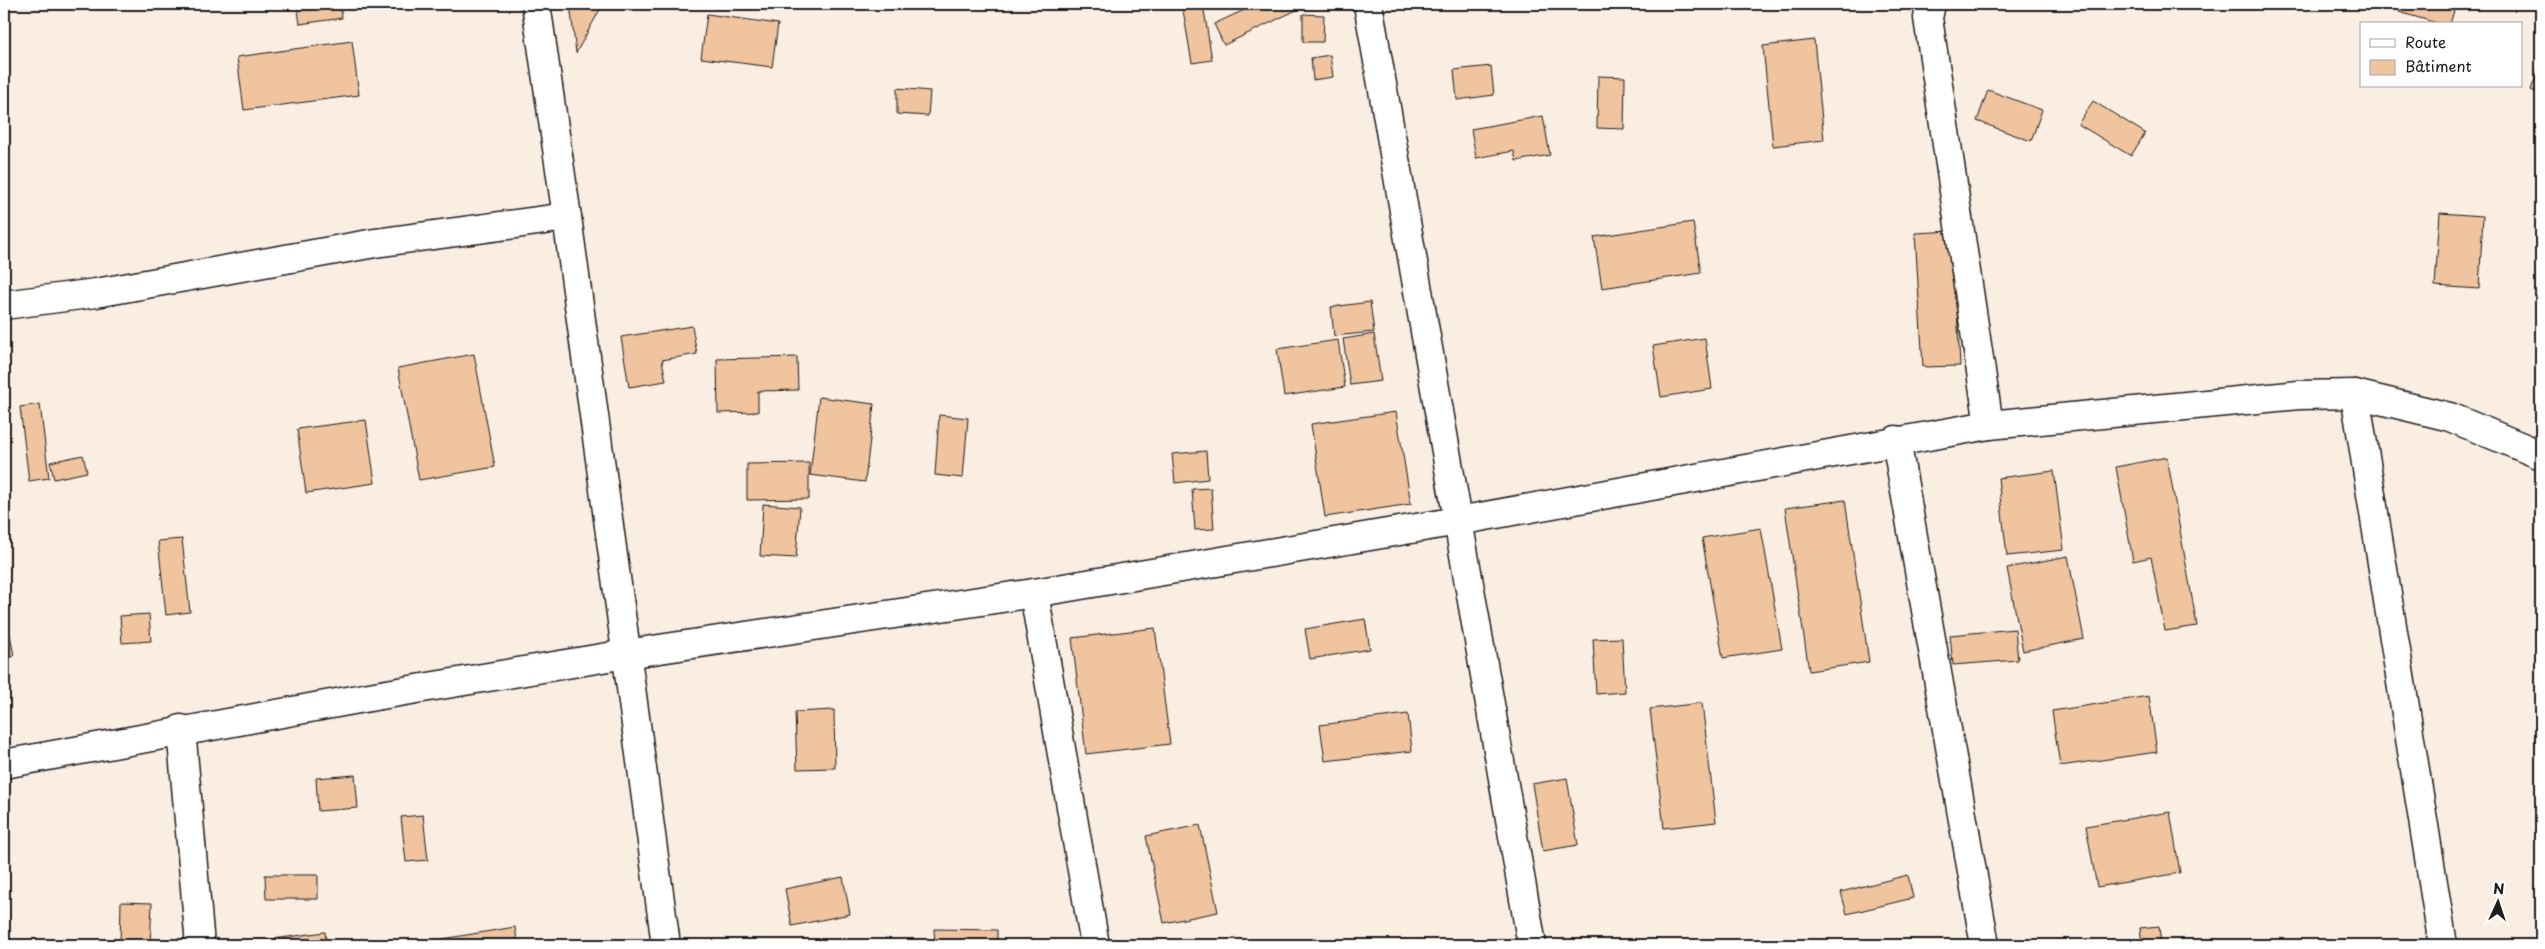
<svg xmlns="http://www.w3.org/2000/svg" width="2545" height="949" viewBox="0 0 2545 949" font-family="'Playpen Sans',sans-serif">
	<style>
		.building { fill: #efc49f; stroke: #1c1c1c }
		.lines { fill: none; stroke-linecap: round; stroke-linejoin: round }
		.minor-casing { stroke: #1c1c1c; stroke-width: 31 }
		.minor { stroke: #fff; stroke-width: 28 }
	</style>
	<rect width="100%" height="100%" fill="#faede2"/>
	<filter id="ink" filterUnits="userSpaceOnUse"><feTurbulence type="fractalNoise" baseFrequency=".02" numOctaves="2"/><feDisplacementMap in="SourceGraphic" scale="10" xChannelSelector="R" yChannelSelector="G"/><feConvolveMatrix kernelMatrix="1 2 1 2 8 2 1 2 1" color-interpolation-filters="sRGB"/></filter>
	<g filter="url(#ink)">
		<!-- building -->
		<g class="building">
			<polygon points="297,4 340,4 342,18 300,24"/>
			<polygon points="570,4 603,4 576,53"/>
			<polygon points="1182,4 1203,4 1212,60 1192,63"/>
			<polygon points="1257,4 1309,4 1224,45 1214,24"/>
			<polygon points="2401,4 2456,4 2450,24 2440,24 2399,12"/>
			<polygon points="707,14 778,24 772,67 701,58"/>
			<polygon points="1303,14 1324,15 1323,42 1303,42"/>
			<polygon points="1814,40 1824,140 1773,146 1763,46"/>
			<polygon points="352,41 359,95 244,110 237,57"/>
			<polygon points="1330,55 1333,77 1313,80 1311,58"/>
			<polygon points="2541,62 2541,94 2531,90"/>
			<polygon points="1491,66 1494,95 1457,100 1454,70"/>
			<polygon points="1598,76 1625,77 1624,129 1597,128"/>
			<polygon points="897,88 930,91 928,116 897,114"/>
			<polygon points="1988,90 2042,110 2031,141 1977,121"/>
			<polygon points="2093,101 2145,133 2131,156 2078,124"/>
			<polygon points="1543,116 1550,155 1516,161 1514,151 1476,158 1471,129"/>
			<polygon points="2440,213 2483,216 2479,289 2435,286"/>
			<polygon points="1693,222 1701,273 1602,288 1594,237"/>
			<polygon points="1953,231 1960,366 1923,367 1915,233"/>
			<polygon points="1370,302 1374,332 1334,336 1331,307"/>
			<polygon points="692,326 697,354 662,360 666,381 629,387 621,337"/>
			<polygon points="1374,334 1381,381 1350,385 1343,339"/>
			<polygon points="1705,338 1712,389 1661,397 1653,346"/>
			<polygon points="1338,340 1345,387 1284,396 1277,349"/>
			<polygon points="474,354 495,467 419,480 398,368"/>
			<polygon points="797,357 798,390 758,391 758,412 718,413 717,359"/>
			<polygon points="819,397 874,404 865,482 810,475"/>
			<polygon points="40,404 49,478 29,481 20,407"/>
			<polygon points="1396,412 1411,504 1325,517 1311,424"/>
			<polygon points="939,415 968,418 963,478 935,475"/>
			<polygon points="366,420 375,483 306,493 297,429"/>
			<polygon points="1206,451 1208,479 1175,483 1172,454"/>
			<polygon points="83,455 87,472 54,479 50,462"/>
			<polygon points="2167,457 2197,626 2165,631 2151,557 2133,561 2116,467"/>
			<polygon points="809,463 809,499 747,500 747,464"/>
			<polygon points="2054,471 2064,550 2007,556 1998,478"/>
			<polygon points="1211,488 1214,529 1195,530 1192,489"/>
			<polygon points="1845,500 1869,662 1809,671 1785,508"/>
			<polygon points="763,504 800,507 796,558 760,556"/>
			<polygon points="1761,528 1782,649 1723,658 1702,538"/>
			<polygon points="182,539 190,612 166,615 158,541"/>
			<polygon points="2068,556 2084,639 2023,651 2007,568"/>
			<polygon points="149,614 151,641 122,643 120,616"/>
			<polygon points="1365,619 1370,649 1310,659 1305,629"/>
			<polygon points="1155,628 1170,744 1086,754 1072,638"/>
			<polygon points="2015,629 2018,660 1953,665 1950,635"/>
			<polygon points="10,634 14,656 4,658 4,635"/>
			<polygon points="1622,638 1625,692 1596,694 1593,639"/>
			<polygon points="2149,696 2157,752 2060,766 2052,711"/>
			<polygon points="1702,703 1716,822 1664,828 1650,709"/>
			<polygon points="834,710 835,768 797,769 795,712"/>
			<polygon points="1408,714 1412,751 1325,761 1320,725"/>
			<polygon points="355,775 358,808 318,811 316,778"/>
			<polygon points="1567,778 1578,845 1543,851 1532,784"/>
			<polygon points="2170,812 2180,873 2097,887 2086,826"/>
			<polygon points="423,815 428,860 406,862 401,817"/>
			<polygon points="1200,825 1218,912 1164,923 1146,836"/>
			<polygon points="265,875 318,875 318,899 266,899"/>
			<polygon points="1908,875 1913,898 1847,914 1841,892"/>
			<polygon points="843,877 850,914 792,926 785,889"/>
			<polygon points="121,902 152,903 150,945 120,945"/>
			<polygon points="2159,926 2161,945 2142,945 2140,928"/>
			<polygon points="515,927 518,945 406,945"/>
			<polygon points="934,929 997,930 997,945 935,945"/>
			<polygon points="325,932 327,945 243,945 243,943"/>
		</g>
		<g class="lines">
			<!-- minor casing -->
			<g class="minor-casing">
				<g id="minor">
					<polyline points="536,4 567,217 666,945"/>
					<polyline points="1368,4 1532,945"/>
					<polyline points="1931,4 1928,18 1989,425"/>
					<polyline points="4,305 96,293 375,243 567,217"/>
					<polyline points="2355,394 2443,945"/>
					<polyline points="1896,440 1985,945"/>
					<polyline points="1034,593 1095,945"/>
					<polyline points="181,729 200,945"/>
					<polyline points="4,764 375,696 626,654 1034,593 1458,521 1989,425 2299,395 2355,394 2450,417 2541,455"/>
				</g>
			</g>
			<!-- minor -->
			<use href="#minor" class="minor"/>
		</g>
	</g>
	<!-- margin -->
	<rect width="2545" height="949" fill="none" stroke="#fff" stroke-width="20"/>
	<rect x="10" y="10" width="2525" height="929" fill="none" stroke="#1c1c1c" stroke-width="2" filter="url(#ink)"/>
	<!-- legend -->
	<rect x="2360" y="22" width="162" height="65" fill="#ffffff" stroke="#a4a4a4"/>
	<rect x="2370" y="39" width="25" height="8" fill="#ffffff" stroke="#a4a4a4"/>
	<text x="2405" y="48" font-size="15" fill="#1c1c1c">Route</text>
	<rect x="2370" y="60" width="25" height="15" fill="#efc49f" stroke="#a4a4a4"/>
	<text x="2405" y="72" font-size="15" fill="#1c1c1c">Bâtiment</text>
	<!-- north arrow -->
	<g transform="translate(2498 902) rotate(3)" stroke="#ffffff" stroke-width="4" paint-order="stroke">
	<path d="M0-4L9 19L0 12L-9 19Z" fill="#1c1c1c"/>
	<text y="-8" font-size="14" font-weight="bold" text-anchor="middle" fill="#1c1c1c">N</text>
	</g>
</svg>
